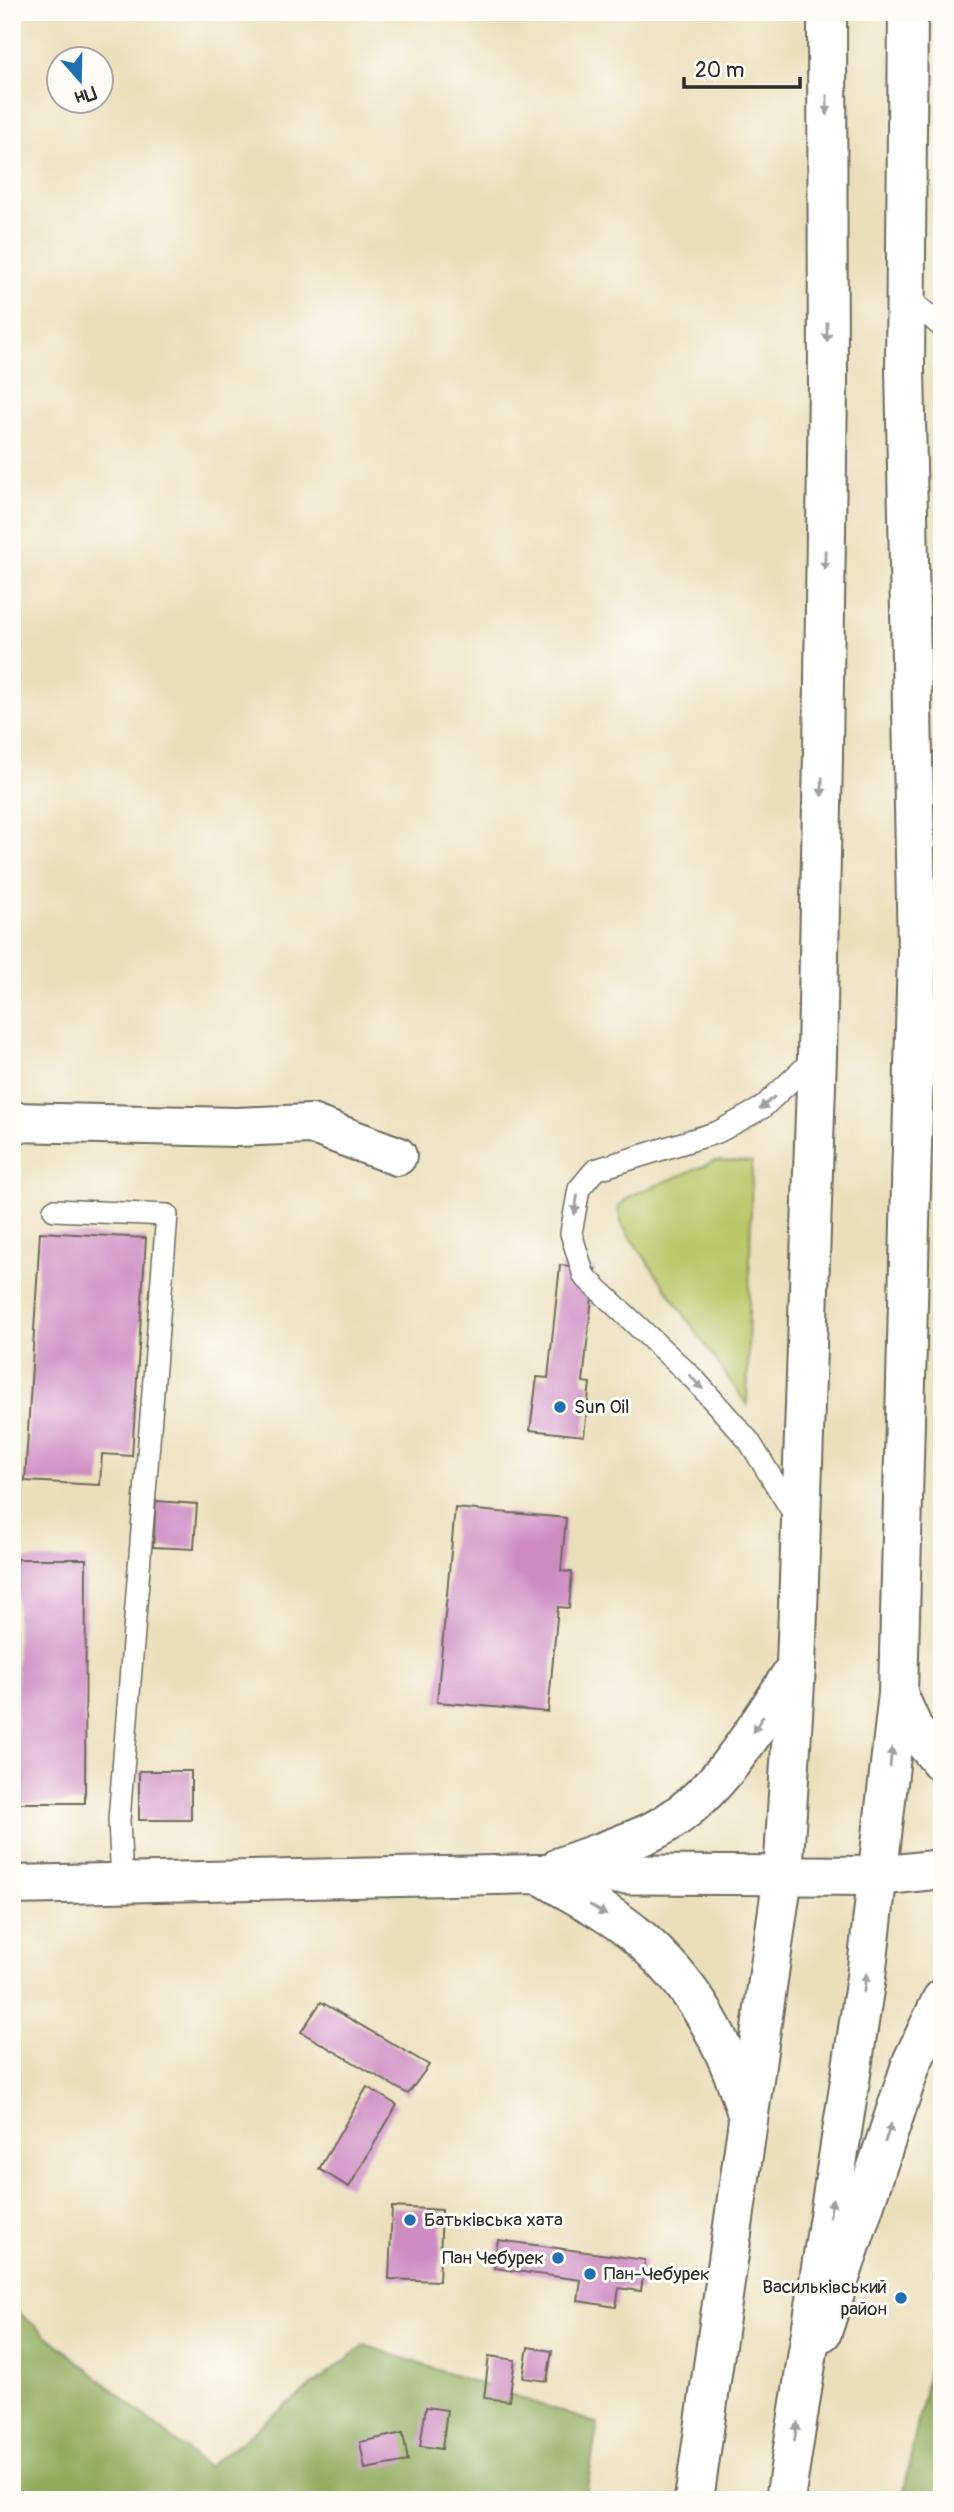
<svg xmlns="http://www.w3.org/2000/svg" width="954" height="2512" viewBox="0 0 954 2512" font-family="Pangolin,sans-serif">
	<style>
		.green { fill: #b9c769; stroke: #72794a; stroke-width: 2 }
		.forest { fill: #92ac5d; stroke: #5e6c44; stroke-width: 2 }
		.building { fill: #ce8bc2 }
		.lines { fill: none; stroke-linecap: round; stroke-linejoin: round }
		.lane-casing { stroke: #6e6a5d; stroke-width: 24 }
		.street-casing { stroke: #6e6a5d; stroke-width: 42 }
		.secondary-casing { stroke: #6e6a5d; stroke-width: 42 }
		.highway-casing { stroke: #6e6a5d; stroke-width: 42 }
		.lane { stroke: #fff; stroke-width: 21 }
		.street { stroke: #fff; stroke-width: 38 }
		.secondary { stroke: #fff; stroke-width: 38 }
		.highway { stroke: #fff; stroke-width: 38 }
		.oneway { fill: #a0a0a0 }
		.poi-dot { fill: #1f6fb2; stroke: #fdfcf7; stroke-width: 2.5 }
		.labels { text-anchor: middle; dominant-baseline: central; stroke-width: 6; stroke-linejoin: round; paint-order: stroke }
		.poi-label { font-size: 19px; fill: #2b2b2b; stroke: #fdfcf7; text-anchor: start }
	</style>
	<rect width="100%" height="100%" fill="#fdfcf7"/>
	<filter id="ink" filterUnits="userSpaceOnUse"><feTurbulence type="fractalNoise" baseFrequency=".0143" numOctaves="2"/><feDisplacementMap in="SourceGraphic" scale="14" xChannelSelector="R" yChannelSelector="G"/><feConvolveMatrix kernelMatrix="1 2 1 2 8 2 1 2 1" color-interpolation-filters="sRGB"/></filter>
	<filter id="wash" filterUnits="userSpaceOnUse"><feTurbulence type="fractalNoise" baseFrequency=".00686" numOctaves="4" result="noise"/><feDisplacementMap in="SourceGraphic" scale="28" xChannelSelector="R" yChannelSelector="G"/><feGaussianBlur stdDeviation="1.57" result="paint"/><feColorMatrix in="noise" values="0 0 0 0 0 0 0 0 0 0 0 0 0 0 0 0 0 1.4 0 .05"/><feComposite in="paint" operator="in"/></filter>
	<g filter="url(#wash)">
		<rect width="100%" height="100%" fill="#ebdfbb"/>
		<!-- green -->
		<polygon class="green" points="715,1161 752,1162 747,1405 622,1225 618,1208 628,1197"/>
		<!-- forest -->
		<g class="forest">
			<polygon points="942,2303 942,2500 902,2500"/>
			<polygon points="12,2307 207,2467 365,2345 598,2424 585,2500 12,2500"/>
		</g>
		<g id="blocks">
			<!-- building -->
			<g class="building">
				<polygon points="40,1232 146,1238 132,1456 102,1454 100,1485 25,1481"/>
				<polygon points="560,1265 595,1269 583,1382 590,1383 584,1436 530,1430 537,1377 548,1378"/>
				<polygon points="156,1501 197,1504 194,1549 153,1547"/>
				<polygon points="455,1508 566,1518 561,1571 572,1572 569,1608 558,1607 548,1712 437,1702"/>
				<polygon points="17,1559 86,1559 85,1803 16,1803"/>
				<rect x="139" y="1771" width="52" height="49"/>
				<polygon points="321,2002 429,2065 408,2094 301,2032"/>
				<polygon points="367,2087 397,2105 349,2187 319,2169"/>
				<polygon points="392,2207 442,2210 439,2281 389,2279"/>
				<polygon points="498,2240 645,2260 641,2291 619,2288 616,2307 578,2301 581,2280 494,2268"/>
				<polygon points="528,2347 552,2351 547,2381 523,2378"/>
				<polygon points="489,2356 515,2360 509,2401 484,2398"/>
				<polygon points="426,2407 447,2410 442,2449 420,2446"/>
				<polygon points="403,2433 408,2461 365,2469 360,2442"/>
			</g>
		</g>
	</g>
	<g filter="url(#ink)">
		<use href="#blocks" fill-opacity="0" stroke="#6e6a5d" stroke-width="2"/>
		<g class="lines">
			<!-- lane casing -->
			<g class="lane-casing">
				<g id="lane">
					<polyline points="906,296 942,327"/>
					<polyline points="54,1210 167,1215 119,1820 122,1883"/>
					<polyline points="797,1519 749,1441 695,1380 584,1276 571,1233 579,1189 595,1170 718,1132 762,1108 817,1056"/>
				</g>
			</g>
			<!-- street casing -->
			<g class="street-casing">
				<g id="street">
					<polyline points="12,1122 236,1127 311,1124 397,1156"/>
					<polyline points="878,1876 942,1869"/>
				</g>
			</g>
			<!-- secondary casing -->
			<g class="secondary-casing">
				<g id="secondary">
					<polyline points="898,1694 914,1730 942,1763"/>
					<path d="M560 1867C590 1855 622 1846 651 1832 718 1799 756 1727 796 1667"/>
					<path d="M540 1874C571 1894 608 1911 636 1935 695 1985 725 2041 747 2114"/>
					<polyline points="12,1885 540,1874 878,1876"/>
					<polyline points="822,2332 912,2062 942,1999"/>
				</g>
			</g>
			<!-- highway casing -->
			<g class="highway-casing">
				<g id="highway">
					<polyline points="694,2500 783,1875 796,1667 817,1056 823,755 828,383 827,12"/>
					<polyline points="785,2500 866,1977 898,1694 917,951 905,369 908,12"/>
				</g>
			</g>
			<!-- lane -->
			<use href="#lane" class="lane"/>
			<!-- street -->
			<use href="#street" class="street"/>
			<!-- secondary -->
			<use href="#secondary" class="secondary"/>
			<!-- highway -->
			<use href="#highway" class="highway"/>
		</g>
		<!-- one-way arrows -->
		<defs><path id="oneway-solid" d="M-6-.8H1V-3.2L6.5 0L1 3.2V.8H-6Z" transform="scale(1.75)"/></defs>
		<g class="oneway">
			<use href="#oneway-solid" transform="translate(827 105) rotate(90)"/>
			<use href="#oneway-solid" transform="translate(827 332) rotate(90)"/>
			<use href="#oneway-solid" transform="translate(825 560) rotate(91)"/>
			<use href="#oneway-solid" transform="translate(822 787) rotate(91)"/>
			<use href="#oneway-solid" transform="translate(767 1103) rotate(140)"/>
			<use href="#oneway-solid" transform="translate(576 1205) rotate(99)"/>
			<use href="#oneway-solid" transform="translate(696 1382) rotate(46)"/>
			<use href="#oneway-solid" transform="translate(758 1724) rotate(124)"/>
			<use href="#oneway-solid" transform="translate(891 1757) rotate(-84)"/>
			<use href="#oneway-solid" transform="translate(598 1910) rotate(32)"/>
			<use href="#oneway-solid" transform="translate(865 1983) rotate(-82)"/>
			<use href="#oneway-solid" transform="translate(888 2133) rotate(-71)"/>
			<use href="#oneway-solid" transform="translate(831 2208) rotate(-81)"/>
			<use href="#oneway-solid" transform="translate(796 2432) rotate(-80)"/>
		</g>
	</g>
	<!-- markers -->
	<g class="poi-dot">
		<circle cx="560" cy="1407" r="7"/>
		<circle cx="410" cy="2220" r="7"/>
		<circle cx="558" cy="2258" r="7"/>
		<circle cx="590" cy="2274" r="7"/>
		<circle cx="901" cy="2298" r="7"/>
	</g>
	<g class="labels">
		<!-- poi labels -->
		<g class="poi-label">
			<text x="574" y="1407">Sun Oil</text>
			<text x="424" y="2220">Батьківська хата</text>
			<text x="544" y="2258" text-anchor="end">Пан Чебурек</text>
			<text x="604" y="2274">Пан-Чебурек</text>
			<text x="887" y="2287" text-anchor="end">Васильківський<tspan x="887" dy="22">район</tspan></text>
		</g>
	</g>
	<!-- margin -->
	<rect width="954" height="2512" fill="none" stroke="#fdfcf7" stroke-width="42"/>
	<!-- north arrow -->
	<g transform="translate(80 80) rotate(160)"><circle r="33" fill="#fdfcf7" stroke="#a9a8a5" stroke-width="2"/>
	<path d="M0-5L12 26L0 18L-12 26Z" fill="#1f6fb2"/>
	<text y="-10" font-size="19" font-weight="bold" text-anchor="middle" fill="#2b2b2b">Пн</text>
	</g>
	<!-- scale -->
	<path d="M684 77v10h116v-10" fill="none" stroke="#2b2b2b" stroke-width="3.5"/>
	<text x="695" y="77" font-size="21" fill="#2b2b2b" stroke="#fdfcf7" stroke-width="5" paint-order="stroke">20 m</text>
</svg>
